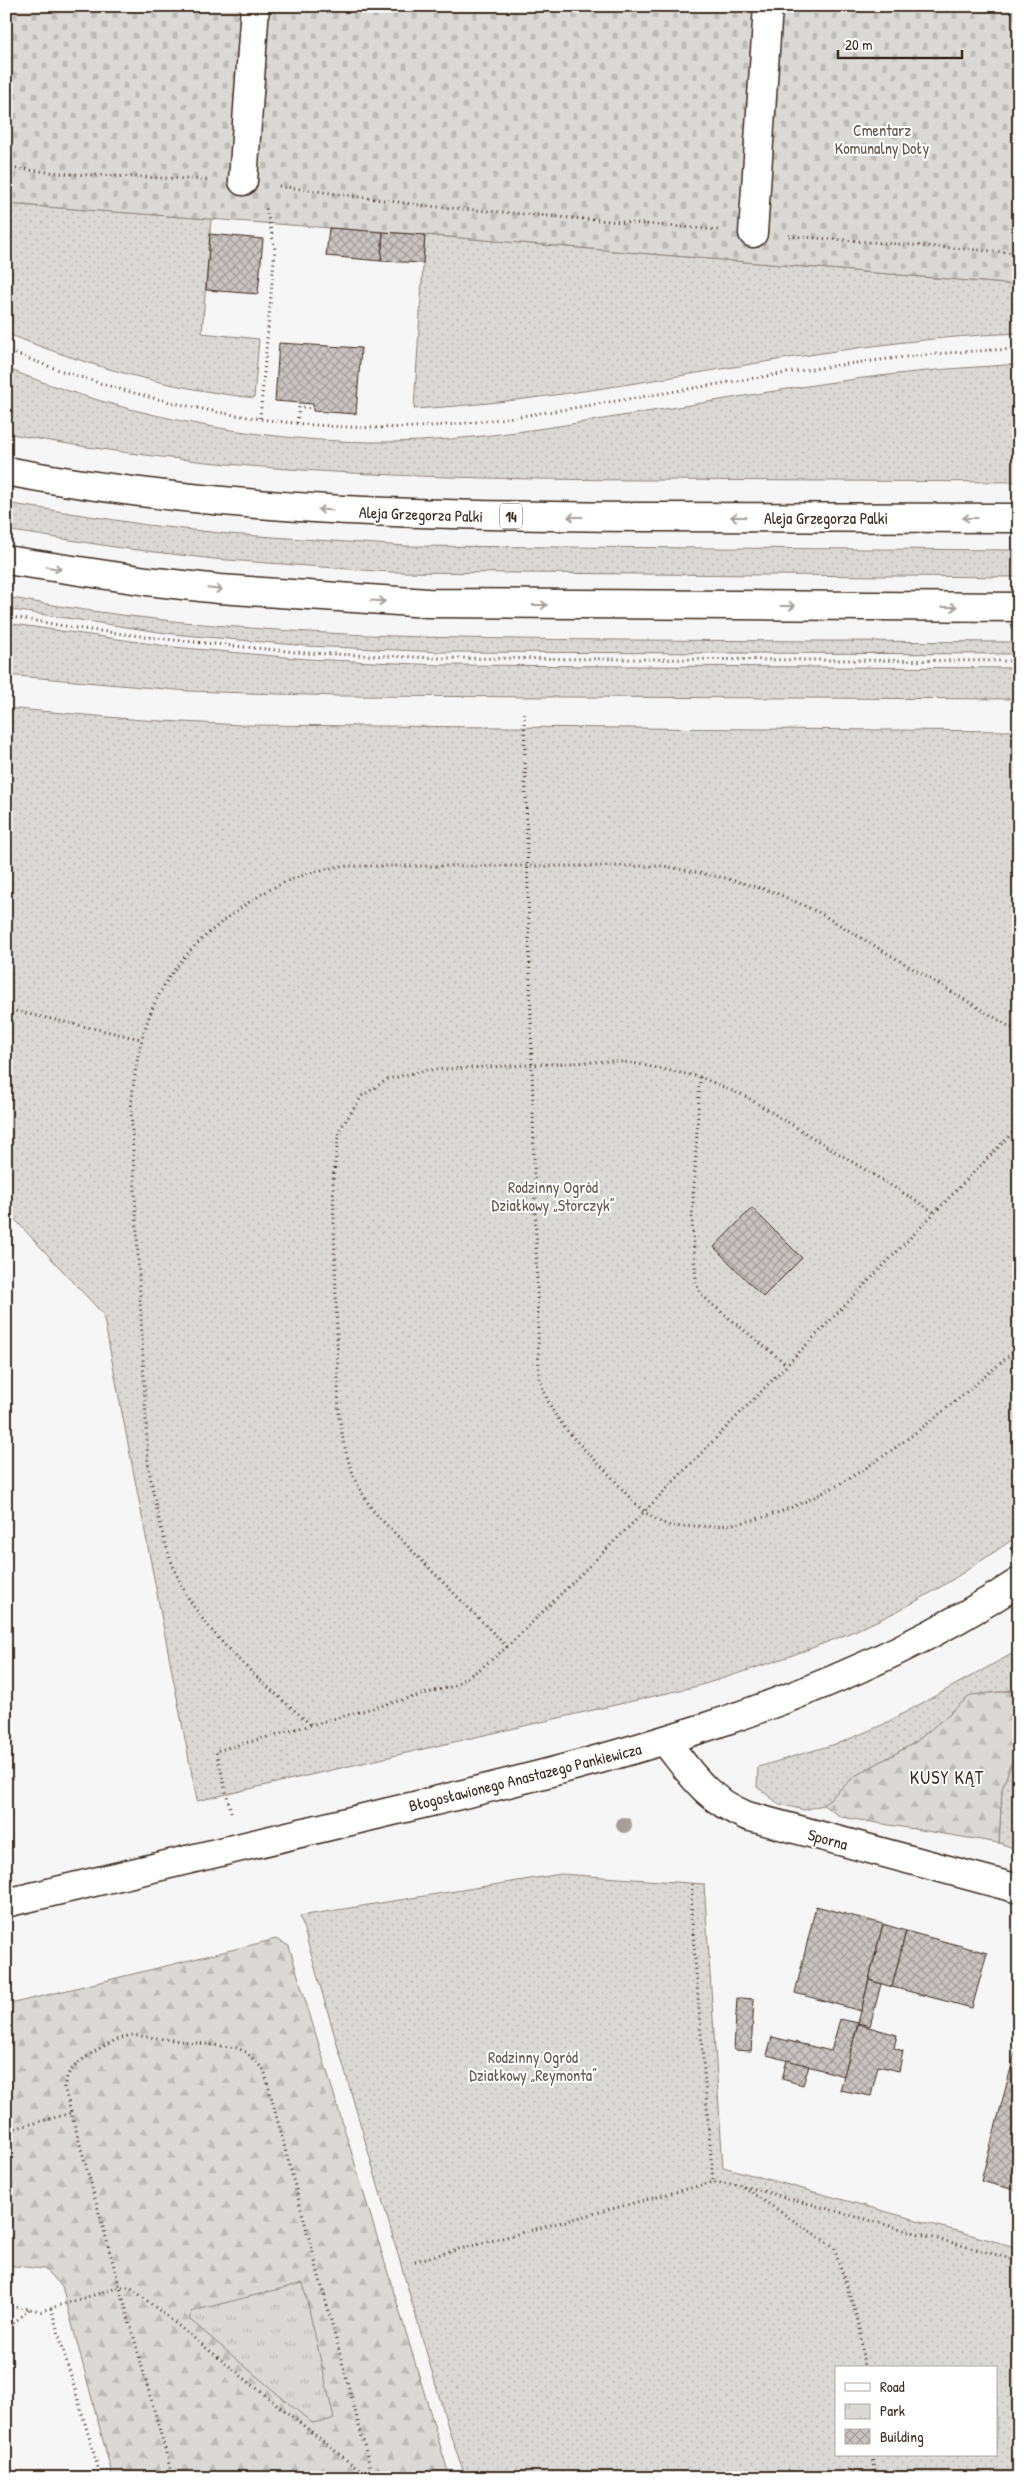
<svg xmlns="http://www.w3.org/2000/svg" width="1025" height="2484" viewBox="0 0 1025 2484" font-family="'Patrick Hand',sans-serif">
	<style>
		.grass { fill: url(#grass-dots); stroke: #8b827a; fill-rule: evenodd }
		.forest { fill: url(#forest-firs); stroke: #8b827a }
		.cemetery { fill: url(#cemetery-stones); stroke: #8b827a }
		.park { fill: url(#park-tufts); stroke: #8b827a }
		.building { fill: url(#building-cross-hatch); stroke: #3b2a1e }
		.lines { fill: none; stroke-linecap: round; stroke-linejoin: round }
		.street-casing { stroke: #3b2a1e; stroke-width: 31 }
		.secondary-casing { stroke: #3b2a1e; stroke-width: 31 }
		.primary-casing { stroke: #3b2a1e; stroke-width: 31 }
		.path { stroke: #3b2a1e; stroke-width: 3; stroke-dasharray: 1 4; stroke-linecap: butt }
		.street { stroke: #fff; stroke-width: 28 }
		.secondary { stroke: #fff; stroke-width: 28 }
		.primary { stroke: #fff; stroke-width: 28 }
		.tree { fill: #a69e98 }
		.oneway { stroke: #a79f9a }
		.labels { text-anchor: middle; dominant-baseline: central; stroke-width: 4; stroke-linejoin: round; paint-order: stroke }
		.shield { fill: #fff; stroke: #766a62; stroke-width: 1 }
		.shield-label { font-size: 15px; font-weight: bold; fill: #3b2a1e }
		.park-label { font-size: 16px; fill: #63564c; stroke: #fff }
		.street-label { font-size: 16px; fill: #3b2a1e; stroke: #fff }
		.neighbourhood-label { font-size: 18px; letter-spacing: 1px; fill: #3b2a1e; stroke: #fff }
	</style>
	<defs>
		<pattern id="grass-dots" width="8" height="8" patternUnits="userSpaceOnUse" patternTransform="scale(1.25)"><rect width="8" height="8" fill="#dbd9d6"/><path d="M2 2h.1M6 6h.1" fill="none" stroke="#bdbab7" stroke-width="1.8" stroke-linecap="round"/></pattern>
		<pattern id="forest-firs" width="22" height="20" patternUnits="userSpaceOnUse" patternTransform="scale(1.25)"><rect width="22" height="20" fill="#dbd9d6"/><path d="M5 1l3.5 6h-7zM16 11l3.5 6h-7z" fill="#bdbab7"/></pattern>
		<pattern id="cemetery-stones" width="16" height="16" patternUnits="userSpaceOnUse" patternTransform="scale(1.25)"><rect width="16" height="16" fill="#dbd9d6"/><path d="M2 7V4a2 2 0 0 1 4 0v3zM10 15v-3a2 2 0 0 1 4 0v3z" fill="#bdbab7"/></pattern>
		<pattern id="park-tufts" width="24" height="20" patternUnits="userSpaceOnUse" patternTransform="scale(1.25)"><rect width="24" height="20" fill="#dbd9d6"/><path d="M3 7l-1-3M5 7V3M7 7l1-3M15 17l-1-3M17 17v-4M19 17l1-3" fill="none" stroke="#bdbab7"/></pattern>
		<pattern id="building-cross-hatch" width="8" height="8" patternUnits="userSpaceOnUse" patternTransform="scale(1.25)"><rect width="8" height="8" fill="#c9c3c1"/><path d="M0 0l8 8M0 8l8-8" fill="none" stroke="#a49f9c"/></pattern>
	</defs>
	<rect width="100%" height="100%" fill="#f7f6f6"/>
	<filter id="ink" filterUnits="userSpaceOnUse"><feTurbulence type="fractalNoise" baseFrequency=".02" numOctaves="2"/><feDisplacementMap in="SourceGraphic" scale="10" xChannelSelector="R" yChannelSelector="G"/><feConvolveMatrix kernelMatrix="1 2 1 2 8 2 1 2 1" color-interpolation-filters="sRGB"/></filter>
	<g filter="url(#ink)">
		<!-- grass -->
		<g class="grass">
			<path d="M6 204 211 219 202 333 259 339 254 398C168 388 86 366 6 333Z"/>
			<path d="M425 235 1019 285V333C815 341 617 398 414 409Z"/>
			<path d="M1019 364V482C895 481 770 481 646 480 432 479 218 474 6 433V368C130 419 286 448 420 441 504 437 588 421 671 408 752 395 834 380 916 372 950 368 984 367 1019 364Z"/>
			<polygon points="6,503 147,525 229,534 406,546 1019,550 1019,577 389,572 214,559 121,548 6,530"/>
			<path d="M6 597C211 635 418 639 626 640 757 641 888 641 1019 642V654L440 652 307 646 173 634 6 609Z"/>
			<polygon points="6,623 173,647 307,659 440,665 1019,668 1019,699 339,696 188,691 6,675"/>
			<path d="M6 708 142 720 242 725 1019 731V1535C974 1566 929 1597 879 1620 821 1647 760 1667 698 1686L197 1801 103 1314 6 1210Z"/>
			<polygon points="1019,1650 1019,1689 971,1696 916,1742 855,1776 823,1805 804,1810 779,1804 757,1787 758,1767 842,1742 882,1725"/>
			<polygon points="1018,1742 1019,1742 1019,1850 999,1843 1002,1789"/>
			<path d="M561 1874 704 1884 723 2167 1019 2248V2478H466L450 2434 300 1916ZM836 2368H996V2455H836Z"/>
		</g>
		<!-- forest -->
		<g class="forest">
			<polygon points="1019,1690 1019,1742 1002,1789 999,1843 841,1817 823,1805 855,1776 916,1742 971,1695"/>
			<polygon points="276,1939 289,1946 450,2478 113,2478 62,2286 44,2269 6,2265 6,2188 13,2186 9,2158 6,2155 6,2005"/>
		</g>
		<!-- cemetery -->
		<polygon class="cemetery" points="6,6 1019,6 1019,285 425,235 6,204"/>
		<!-- park -->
		<polygon class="park" points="303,2283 334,2419 312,2423 189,2319 193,2311"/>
		<!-- building -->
		<g class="building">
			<polygon points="329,228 383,232 381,261 326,256"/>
			<polygon points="383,232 425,235 423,263 381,261"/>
			<polygon points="210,234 263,239 258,294 206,290"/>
			<polygon points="279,343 361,348 356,414 313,411 313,404 275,401"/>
			<polygon points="752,1208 802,1258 763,1297 714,1247"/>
			<polygon points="816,1906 883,1924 861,2011 795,1993"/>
			<polygon points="883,1924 906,1931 892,1987 869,1980"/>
			<polygon points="906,1931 987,1953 972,2008 892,1987"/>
			<polygon points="869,1980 881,1984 870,2026 858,2023"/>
			<polygon points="737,1998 754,1999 751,2051 734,2050"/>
			<polygon points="840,2019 858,2023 844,2076 767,2055 772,2037 831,2051"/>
			<polygon points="858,2024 897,2035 894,2048 903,2051 899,2071 878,2066 871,2096 840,2090"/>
			<polygon points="1019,2038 1019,2191 981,2181"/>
			<polygon points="787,2060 809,2066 803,2085 782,2079"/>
		</g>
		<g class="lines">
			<!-- street casing -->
			<g class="street-casing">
				<g id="street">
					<polyline points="243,181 255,6"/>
					<polyline points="753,233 768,6"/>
					<path d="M665 1741C693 1776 705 1798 747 1816L1019 1889"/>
				</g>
			</g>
			<!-- secondary casing -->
			<g class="secondary-casing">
				<path id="secondary" d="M6 1903C142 1871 278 1839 414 1806 623 1756 836 1702 1019 1582"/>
			</g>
			<!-- primary casing -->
			<g class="primary-casing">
				<g id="primary">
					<path d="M6 471C216 511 428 516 641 517 767 517 893 518 1019 518"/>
					<polyline points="6,560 147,581 219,589 428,603 1019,607"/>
				</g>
			</g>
			<!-- path -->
			<g class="path">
				<polyline points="6,168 71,174 208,180"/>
				<polyline points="279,186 427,206 718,230"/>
				<polyline points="789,236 1019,253"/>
				<path d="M6 350C132 401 279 433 415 427 478 424 541 413 604 403 741 381 880 353 1019 349"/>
				<polyline points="260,418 275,249 266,208"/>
				<polyline points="297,423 299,407 313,408"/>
				<polyline points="6,616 82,629 174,640 306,653 440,658 1019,661"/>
				<path d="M524 713 539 1375C550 1421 576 1440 607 1472 624 1490 642 1516 666 1524 674 1528 687 1526 696 1526 811 1532 936 1418 1019 1347"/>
				<polyline points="6,1009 141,1039"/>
				<polyline points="700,1077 692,1221 696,1282 699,1291 709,1302 786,1364"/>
				<path d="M507 1647 375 1513C352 1481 345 1455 339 1416L333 1180 339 1131 362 1096 388 1079 426 1070 611 1061 633 1063 700 1077 745 1096 934 1212"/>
				<path d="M310 1724C266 1685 206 1637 181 1584 163 1547 155 1504 148 1463L131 1109C138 1022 159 968 231 915 269 887 294 875 340 866H664L725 878 774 892 818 912 1019 1032"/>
				<polyline points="231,1812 216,1751 453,1686 480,1669 507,1647 645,1511 1019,1126"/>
				<polyline points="692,1884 691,1910 713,2182"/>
				<polyline points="6,2131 71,2113"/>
				<polyline points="743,2187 834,2247 860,2327 864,2368"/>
				<polyline points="415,2261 713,2182 740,2185 1019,2261"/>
				<polyline points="6,2305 41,2311 120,2287 130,2287 369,2478"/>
				<polyline points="51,2308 101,2478"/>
				<polyline points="6,2330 29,2309"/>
				<polyline points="873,2455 876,2478"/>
				<path d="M173 2478 64 2087C66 2081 67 2074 72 2069 84 2056 116 2037 133 2035L237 2048 246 2052 264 2070 373 2478"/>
			</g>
			<!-- street -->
			<use href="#street" class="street"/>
			<!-- secondary -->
			<use href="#secondary" class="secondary"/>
			<!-- primary -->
			<use href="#primary" class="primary"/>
		</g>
		<!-- trees -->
		<circle class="tree" cx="624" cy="1825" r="8"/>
		<!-- one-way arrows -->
		<defs><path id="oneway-shaft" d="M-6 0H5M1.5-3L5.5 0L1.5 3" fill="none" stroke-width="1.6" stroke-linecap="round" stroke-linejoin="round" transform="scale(1.25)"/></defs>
		<g class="oneway">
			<use href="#oneway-shaft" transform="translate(325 510) rotate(-176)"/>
			<use href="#oneway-shaft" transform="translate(575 517) rotate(-180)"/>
			<use href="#oneway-shaft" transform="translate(738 517) rotate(-180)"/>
			<use href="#oneway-shaft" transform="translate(970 518) rotate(-180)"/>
			<use href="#oneway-shaft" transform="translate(54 568) rotate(9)"/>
			<use href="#oneway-shaft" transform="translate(215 589) rotate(6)"/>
			<use href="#oneway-shaft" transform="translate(378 601) rotate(3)"/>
			<use href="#oneway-shaft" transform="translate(540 605)"/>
			<use href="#oneway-shaft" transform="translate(788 606)"/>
			<use href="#oneway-shaft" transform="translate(950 607)"/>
		</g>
	</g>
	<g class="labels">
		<!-- shield labels -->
		<rect class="shield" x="500" y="503.5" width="22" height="25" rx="4"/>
		<g class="shield-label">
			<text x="511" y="516">14</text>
		</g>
		<!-- park labels -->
		<g class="park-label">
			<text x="882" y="130">Cmentarz<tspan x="882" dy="18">Komunalny Doły</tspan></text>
			<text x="553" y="1187">Rodzinny Ogród<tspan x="553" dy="18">Działkowy „Storczyk”</tspan></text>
			<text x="533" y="2057">Rodzinny Ogród<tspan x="533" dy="18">Działkowy „Reymonta”</tspan></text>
		</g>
		<!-- street labels -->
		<g class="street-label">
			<text transform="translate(421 514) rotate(2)">Aleja Grzegorza Palki</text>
			<text x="826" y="518">Aleja Grzegorza Palki</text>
			<text transform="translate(525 1777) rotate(-14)">Błogosławionego Anastazego Pankiewicza</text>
			<text transform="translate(828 1839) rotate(15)">Sporna</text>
		</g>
		<!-- neighbourhood labels -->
		<g class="neighbourhood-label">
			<text x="947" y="1777">KUSY KĄT</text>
		</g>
	</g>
	<!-- margin -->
	<rect width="1025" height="2484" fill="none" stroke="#fff" stroke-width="25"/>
	<rect x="12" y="12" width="1000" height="2459" fill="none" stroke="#3b2a1e" stroke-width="2" filter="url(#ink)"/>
	<!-- legend -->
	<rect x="835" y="2366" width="162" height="90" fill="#ffffff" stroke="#b1aaa5"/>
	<rect x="845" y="2383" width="25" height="8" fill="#ffffff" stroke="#b1aaa5"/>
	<text x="880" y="2392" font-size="15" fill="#3b2a1e">Road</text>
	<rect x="845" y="2404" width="25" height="15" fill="url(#park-tufts)" stroke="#b1aaa5"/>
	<text x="880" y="2416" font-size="15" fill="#3b2a1e">Park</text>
	<rect x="845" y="2429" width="25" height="15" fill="url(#building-cross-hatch)" stroke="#b1aaa5"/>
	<text x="880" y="2442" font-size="15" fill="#3b2a1e">Building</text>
	<!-- scale -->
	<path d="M838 50v8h124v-8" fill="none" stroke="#3b2a1e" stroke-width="2.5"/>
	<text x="845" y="50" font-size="15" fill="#3b2a1e" stroke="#ffffff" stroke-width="4" paint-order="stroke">20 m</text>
</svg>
